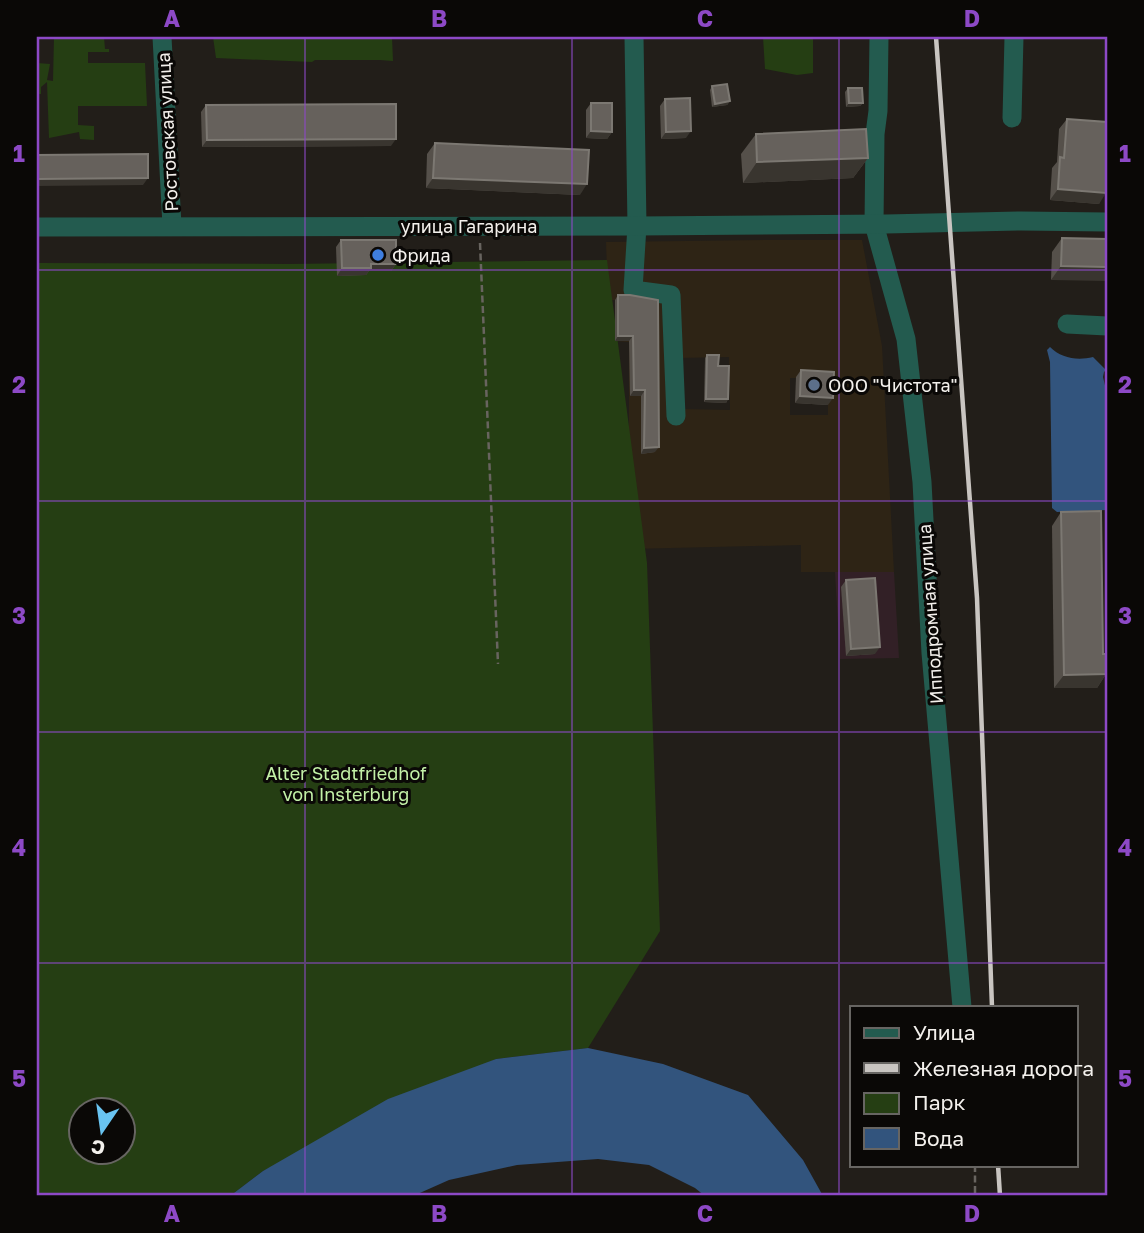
<svg xmlns="http://www.w3.org/2000/svg" width="1144" height="1233" viewBox="0 0 1144 1233" font-family="'Golos Text',sans-serif">
	<style>
		.commercial { fill: #322026 }
		.industrial { fill: #2e2415; fill-rule: evenodd }
		.green { fill: #253e13; fill-rule: evenodd }
		.water { fill: #32547d }
		.lines { fill: none; stroke-linecap: round; stroke-linejoin: round }
		.path { stroke: #68645f; stroke-width: 2.5; stroke-dasharray: 7 3.5; stroke-linecap: butt }
		.minor { stroke: #235b4f; stroke-width: 19 }
		.rail { stroke: #c9c5c1; stroke-width: 4.5 }
		.wall { fill: #55504a }
		.shaded-wall { fill: #39352f }
		.building { fill: #66615c; stroke: #7c7872; stroke-width: 2 }
		.grid { fill: none; stroke: #8d49c6; stroke-width: 2; stroke-opacity: 0.55 }
		.shop-dot { fill: #3f7fe0; stroke: #0a0806; stroke-width: 2.5 }
		.service-dot { fill: #5c6f8a; stroke: #0a0806; stroke-width: 2.5 }
		.labels { text-anchor: middle; dominant-baseline: central; stroke-width: 6; stroke-linejoin: round; paint-order: stroke }
		.street-label { font-size: 18px; fill: #f3f0ec; stroke: #0a0806 }
		.poi-label { font-size: 18px; fill: #f3f0ec; stroke: #0a0806; text-anchor: start }
		.park-label { font-size: 18px; fill: #c3f1a7; stroke: #0a0806 }
		.neatline { fill: none; stroke: #8d49c6; stroke-width: 2.5 }
		.grid-label { font-size: 23px; text-anchor: middle; font-weight: bold; fill: #8d49c6 }
	</style>
	<rect width="100%" height="100%" fill="#221e19"/>
	<!-- commercial -->
	<polygon class="commercial" points="835,572 894,572 899,658 840,659"/>
	<!-- industrial -->
	<path class="industrial" d="M765 240H862L882 346 894 572H801V545L629 549V342L615 341V300H608L606 242ZM729 357 730 410 678 409V358ZM790 378H828V415H790Z"/>
	<!-- green -->
	<g class="green">
		<polygon points="54,37 104,37 105,49 109,49 109,52 88,52 88,63 145,63 147,106 78,106 78,125 94,126 94,140 80,139 79,132 49,138 47,82 41,87 41,94 37,94 37,63 50,64 47,80 53,81"/>
		<polygon points="213,37 392,37 393,61 380,60 315,60 312,62 216,58"/>
		<polygon points="763,37 813,37 813,73 797,75 765,69"/>
		<path d="M607 260 647 563 660 931 588 1048 496 1059 263 1171 230 1196H37V263L288 264ZM80 1110H122V1152H80Z"/>
	</g>
	<!-- water -->
	<g class="water">
		<path d="M1050 347C1061 358 1077 361 1093 357L1106 370 1104 372 1103 377 1107 394V510L1057 512 1052 508 1050 362 1047 350Z"/>
		<polygon points="588,1048 663,1064 748,1095 803,1160 823,1196 705,1196 695,1188 649,1165 598,1159 517,1165 449,1180 413,1196 230,1196 263,1171 388,1099 496,1059"/>
	</g>
	<g class="lines">
		<!-- path -->
		<g class="path">
			<polyline points="480,243 498,664"/>
			<polyline points="975,1165 975,1196"/>
		</g>
		<!-- minor -->
		<g class="minor">
			<polyline points="162,37 172,226"/>
			<polyline points="634,37 637,226 633,290 671,295 676,416"/>
			<polyline points="879,37 878,111 875,134 874,224 906,339 922,482 931,653 962,1007"/>
			<polyline points="1012,118 1014,37"/>
			<polyline points="37,227 637,226 886,224 1021,221 1107,222"/>
			<polyline points="1067,324 1107,326"/>
		</g>
		<!-- rail -->
		<g class="rail">
			<polyline points="936,37 977,598 992,1007"/>
			<polyline points="998,1165 1000,1196"/>
		</g>
	</g>
	<!-- wall -->
	<g class="wall">
		<polygon points="712,86 730,101 727,105 712,107 710,90"/>
		<polygon points="848,88 863,103 860,106 846,107 845,92"/>
		<polygon points="665,99 686,138 661,139 660,106"/>
		<polygon points="591,103 612,132 607,139 586,138 586,110"/>
		<polygon points="206,105 391,146 202,147 201,112"/>
		<polygon points="1067,119 1107,185 1099,204 1050,200 1052,168 1057,162 1059,129"/>
		<polygon points="756,134 868,158 853,178 743,183 741,154"/>
		<polygon points="435,143 580,195 426,188 427,154"/>
		<polygon points="1062,238 1107,239 1051,280 1052,252"/>
		<polygon points="341,240 396,264 391,271 369,271 366,275 337,276 336,247"/>
		<polygon points="618,295 630,295 655,452 641,454 641,396 630,396 629,341 615,341 615,300"/>
		<polygon points="707,355 728,399 726,403 704,402 705,358"/>
		<polygon points="801,370 828,405 795,403 796,377"/>
		<polygon points="1061,512 1103,654 1106,674 1097,688 1054,688 1052,526"/>
		<polygon points="846,580 875,654 846,656 841,587"/>
	</g>
	<!-- shaded-wall -->
	<g class="shaded-wall">
		<polygon points="730,101 727,105 712,107 715,104"/>
		<polygon points="849,103 863,103 860,106 846,107"/>
		<polygon points="591,131 612,132 607,139 586,138"/>
		<polygon points="691,131 686,138 661,139 666,132"/>
		<polygon points="396,139 391,146 202,147 207,140"/>
		<polygon points="868,158 853,178 743,183 757,162"/>
		<polygon points="148,178 143,185 37,186 37,179"/>
		<polygon points="433,178 587,184 580,195 426,188"/>
		<polygon points="1058,189 1106,193 1099,204 1050,200"/>
		<polygon points="371,264 396,264 391,271 369,271 366,275 337,276 342,268"/>
		<polygon points="1061,266 1107,267 1107,281 1051,280"/>
		<polygon points="618,336 633,336 629,341 615,341"/>
		<polygon points="634,390 645,390 641,396 630,396"/>
		<polygon points="800,396 833,398 828,405 795,403"/>
		<polygon points="706,399 728,399 726,403 704,402"/>
		<polygon points="659,447 655,452 641,454 644,448"/>
		<polygon points="880,647 875,654 846,656 851,649"/>
		<polygon points="1106,674 1097,688 1054,688 1064,675"/>
	</g>
	<!-- building -->
	<g class="building">
		<polygon points="727,84 730,101 715,104 712,86"/>
		<polygon points="848,88 862,88 863,103 849,103"/>
		<polygon points="690,98 691,131 666,132 665,99"/>
		<polygon points="591,103 612,103 612,132 591,131"/>
		<polygon points="396,104 396,139 207,140 206,105"/>
		<polygon points="1067,119 1107,122 1106,159 1107,159 1107,176 1106,193 1058,189 1060,157 1064,158"/>
		<polygon points="866,129 868,158 757,162 756,134"/>
		<polygon points="435,143 589,150 587,184 433,178"/>
		<polygon points="148,154 148,178 37,179 37,155"/>
		<polygon points="1062,238 1107,239 1107,267 1061,266"/>
		<polygon points="341,240 396,240 396,264 371,264 371,268 342,268"/>
		<polygon points="618,295 630,295 658,300 659,447 644,448 645,390 634,390 633,336 618,336"/>
		<polygon points="707,355 719,355 718,366 729,366 728,399 706,399"/>
		<polygon points="801,370 834,372 833,398 800,396"/>
		<polygon points="1101,511 1103,654 1106,654 1106,674 1064,675 1061,512"/>
		<polygon points="875,578 880,647 851,649 846,580"/>
	</g>
	<!-- grid -->
	<path class="grid" d="M305 37V1196M572 37V1196M839 37V1196M37 270H1107M37 501H1107M37 732H1107M37 963H1107"/>
	<!-- markers -->
	<circle class="shop-dot" cx="378" cy="255" r="7"/>
	<circle class="service-dot" cx="814" cy="385" r="7"/>
	<g class="labels">
		<!-- street labels -->
		<g class="street-label">
			<text transform="translate(167 132) rotate(-93)">Ростовская улица</text>
			<text x="469" y="226">улица Гагарина</text>
			<text transform="translate(930 614) rotate(-94)">Ипподромная улица</text>
		</g>
		<!-- poi labels -->
		<g class="poi-label">
			<text x="392" y="255">Фрида</text>
			<text x="828" y="385">ООО "Чистота"</text>
		</g>
		<!-- park labels -->
		<g class="park-label">
			<text x="346" y="773">Alter Stadtfriedhof<tspan x="346" dy="21">von Insterburg</tspan></text>
		</g>
	</g>
	<!-- border -->
	<rect width="1144" height="1233" fill="none" stroke="#0a0806" stroke-width="77"/>
	<!-- legend -->
	<rect x="850" y="1006" width="228" height="161" fill="#0a0806" stroke="#676562" stroke-width="2"/>
	<rect x="864" y="1028" width="35" height="10" fill="#235b4f" stroke="#676562" stroke-width="2"/>
	<text x="913" y="1040" font-size="21" fill="#f3f0ec">Улица</text>
	<rect x="864" y="1063" width="35" height="10" fill="#c9c5c1" stroke="#676562" stroke-width="2"/>
	<text x="913" y="1076" font-size="21" fill="#f3f0ec">Железная дорога</text>
	<rect x="864" y="1093" width="35" height="21" fill="#253e13" stroke="#676562" stroke-width="2"/>
	<text x="913" y="1110" font-size="21" fill="#f3f0ec">Парк</text>
	<rect x="864" y="1128" width="35" height="21" fill="#32547d" stroke="#676562" stroke-width="2"/>
	<text x="913" y="1146" font-size="21" fill="#f3f0ec">Вода</text>
	<!-- north arrow -->
	<g transform="translate(102 1131) rotate(193)"><circle r="33" fill="#0a0806" stroke="#676562" stroke-width="2"/>
	<path d="M0-5L12 26L0 18L-12 26Z" fill="#69c4f1"/>
	<text y="-10" font-size="19" font-weight="bold" text-anchor="middle" fill="#f3f0ec">С</text>
	</g>
	<rect x="38" y="38" width="1068" height="1156" class="neatline"/>
	<g class="grid-label">
		<text x="172" y="27">A</text>
		<text x="439" y="27">B</text>
		<text x="705" y="27">C</text>
		<text x="972" y="27">D</text>
		<text x="19" y="162">1</text>
		<text x="1125" y="162">1</text>
		<text x="19" y="393">2</text>
		<text x="1125" y="393">2</text>
		<text x="19" y="624">3</text>
		<text x="1125" y="624">3</text>
		<text x="19" y="856">4</text>
		<text x="1125" y="856">4</text>
		<text x="19" y="1087">5</text>
		<text x="1125" y="1087">5</text>
		<text x="172" y="1222">A</text>
		<text x="439" y="1222">B</text>
		<text x="705" y="1222">C</text>
		<text x="972" y="1222">D</text>
	</g>
</svg>
